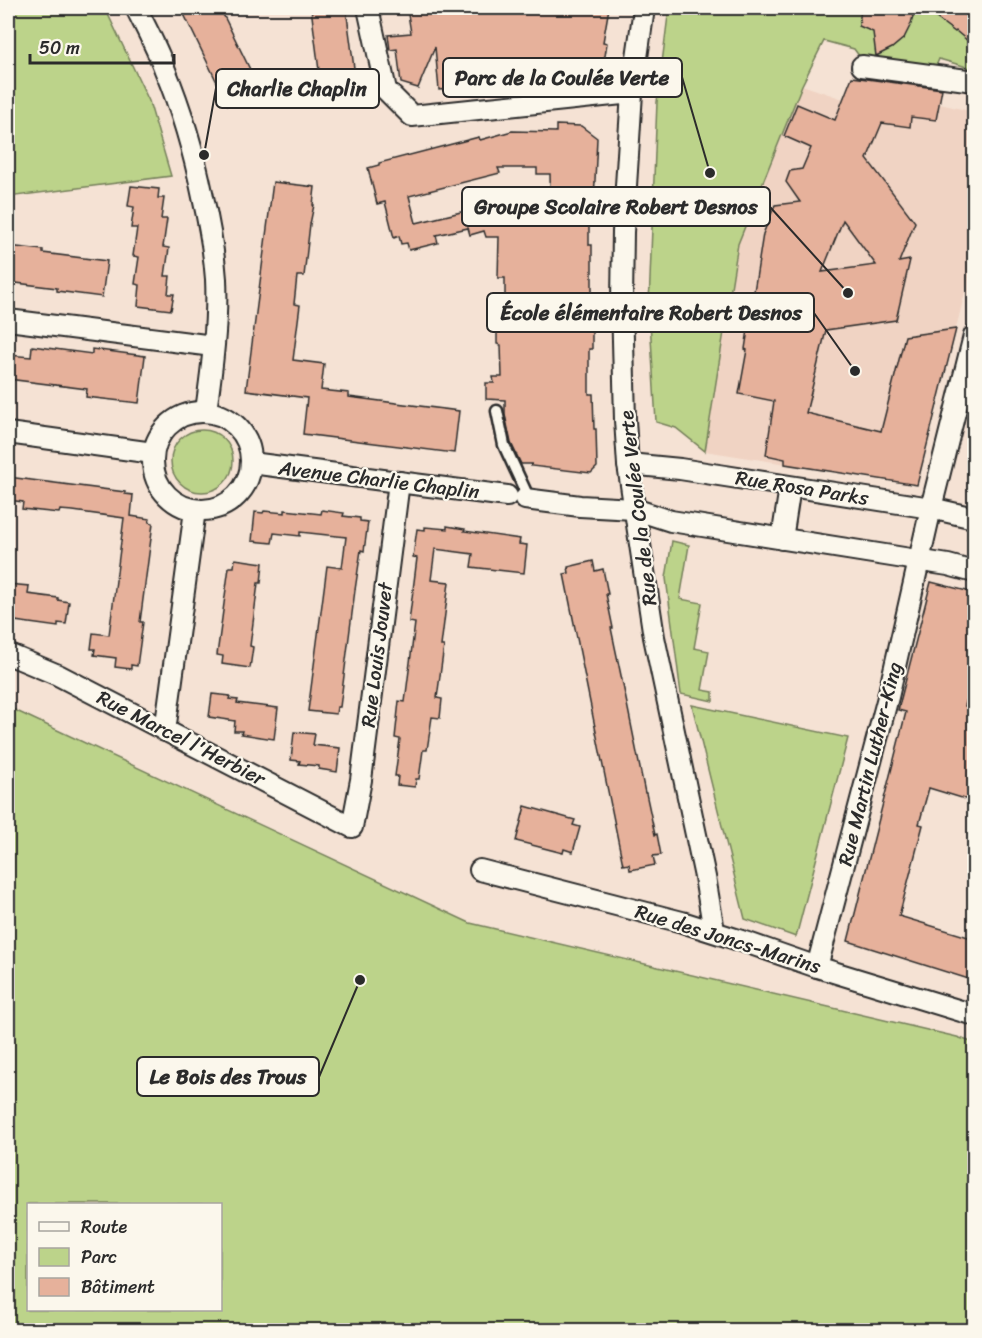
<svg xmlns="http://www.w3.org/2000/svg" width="982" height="1338" viewBox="0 0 982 1338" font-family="Sriracha,sans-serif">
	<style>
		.built { fill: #f0d3c3 }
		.green { fill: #bcd38a; stroke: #747f5a; stroke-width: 1.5; fill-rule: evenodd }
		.building { fill: #e6b19b; stroke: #2b2b2b; stroke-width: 1.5; fill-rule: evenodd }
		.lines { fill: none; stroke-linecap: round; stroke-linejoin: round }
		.lane-casing { stroke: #2b2b2b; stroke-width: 15 }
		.street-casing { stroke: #2b2b2b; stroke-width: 24 }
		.lane { stroke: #fbf7ec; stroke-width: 10 }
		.street { stroke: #fbf7ec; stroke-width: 20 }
		.labels { text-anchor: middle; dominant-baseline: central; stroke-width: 4.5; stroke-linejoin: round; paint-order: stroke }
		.street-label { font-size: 20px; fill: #2b2b2b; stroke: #fbf7ec }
		.leader { fill: none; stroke: #2b2b2b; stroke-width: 2 }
		.callout-dot { fill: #2b2b2b; stroke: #fbf7ec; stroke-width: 2 }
		.callout { fill: #fbf7ec; stroke: #2b2b2b; stroke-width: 2 }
		.callout-label { font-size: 21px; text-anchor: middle; font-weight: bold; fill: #2b2b2b }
	</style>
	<rect width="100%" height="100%" fill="#f5e2d4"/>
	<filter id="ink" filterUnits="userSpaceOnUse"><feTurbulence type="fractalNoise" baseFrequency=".0167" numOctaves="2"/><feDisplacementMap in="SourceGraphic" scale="12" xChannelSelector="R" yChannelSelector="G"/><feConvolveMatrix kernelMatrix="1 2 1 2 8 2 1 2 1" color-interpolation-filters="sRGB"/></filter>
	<g filter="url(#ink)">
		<!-- built -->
		<polygon class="built" points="852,77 942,89 940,104 974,112 974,233 970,253 974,253 974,256 917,485 705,451 738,244 802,85 843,99"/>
		<!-- green -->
		<g class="green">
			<polygon points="8,8 105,8 149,101 171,176 8,197"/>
			<polygon points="669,8 974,8 974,69 939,59 934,71 862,60 854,49 824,41 802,85 738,244 705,451 676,428 656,422 649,304 657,102"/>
			<circle cx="202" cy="461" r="31"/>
			<polygon points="672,541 689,545 680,599 702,603 694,648 709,651 702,690 713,692 713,701 681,694 666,578"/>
			<polygon points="692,705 848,738 796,937 745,919"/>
			<path d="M8 707 470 923 957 1037 974 1043V1330H8ZM28 1204H220V1310H28Z"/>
		</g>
		<!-- building -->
		<g class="building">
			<polygon points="181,8 220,8 260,90 228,105"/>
			<polygon points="311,8 346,8 358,98 323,102"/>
			<polygon points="407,8 609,8 603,42 607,43 605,56 590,73 548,77 548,74 493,80 470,83 470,87 439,90 435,47 418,88 401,83 397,49 390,50 388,35 411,33"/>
			<polygon points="861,8 915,8 911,24 904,38 892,48 876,56 873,32 859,26"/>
			<polygon points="923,8 975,8 975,47 956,31 955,32"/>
			<path d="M852 77 942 89 936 120 911 117 910 127 882 123 867 159 915 222 899 262 910 260 896 320 826 330 806 413 881 431 905 336 956 329 917 485 785 464V459L766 455 774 401 739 394 747 350 745 349 763 234 775 205 800 202 786 182 790 171 802 169 811 148 784 136 797 104 835 120ZM843 220 876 265 822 272Z"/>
			<path d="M556 125 581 126 597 138 594 201H589V245H592V349H589V394H593L594 429H596L597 467 591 473 531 466 532 464H521L511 443 505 415V400L486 399V383H494L493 377H502L501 345 497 344V314H505V278H498L499 237H486L484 231 470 235 468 228 436 235 438 243 409 250 407 243 401 244 399 236 394 238 385 202 377 204 368 168 379 165V163L479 137 480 140 512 131 556 132ZM498 168H537V174H550L551 226 515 224 506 201 416 223 409 196 500 173Z"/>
			<polygon points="273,182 315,187 313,205 314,205 310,224 304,276 297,276 294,304 300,305 293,360 324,364 321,390 349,393 349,397 459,411 454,453 303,434 307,398 246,390"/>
			<polygon points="131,186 159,189 158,198 164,198 161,219 167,219 163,247 169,248 165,276 170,276 168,294 174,294 171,310 138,306 140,285 135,284 139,257 133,256 137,228 131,228 134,207 128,206"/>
			<polygon points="8,246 43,250 43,253 107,261 102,297 57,291 57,288 8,282"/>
			<polygon points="32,346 92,354 92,349 145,356 139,403 86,397 87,389 8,379 8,355 31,357"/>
			<polygon points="8,477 125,492 125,494 133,495 131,516 150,519 149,522 153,523 140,622 143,622 137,666 131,665 131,669 115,667 116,658 94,655 95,649 91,649 93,633 109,635 124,518 73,511 60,510 59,513 22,509 23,502 8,500"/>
			<polygon points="285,510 321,514 322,510 344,513 343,516 360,518 360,521 368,522 364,551 361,550 355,590 340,707 337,707 336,714 308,711 327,566 342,568 346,537 300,532 300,536 274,533 272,543 252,541 255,512 263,513 264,511 285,513"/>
			<polygon points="447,526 465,529 464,531 520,539 519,544 527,545 524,573 471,567 473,554 435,549 431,580 449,582 441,646 444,646 437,698 442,699 440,718 432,717 427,750 423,750 419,779 416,779 415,787 397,785 398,776 395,776 400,739 395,738 399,701 405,702 415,623 409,622 417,558 413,557 417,529 425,530 425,527 447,529"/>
			<polygon points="235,559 263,563 261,583 258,583 254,615 250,646 253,647 250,668 222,664 223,656 217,655 229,567 234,567"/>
			<polygon points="593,561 595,571 603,569 608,594 606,594 613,628 611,628 627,704 645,793 646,793 655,835 657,834 661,855 653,856 655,865 630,870 629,864 623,865 564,574 569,573 568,567"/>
			<polygon points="931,582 975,593 975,669 965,706 975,709 975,802 929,788 919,824 923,825 899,916 975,939 975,981 848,941 906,712 898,710"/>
			<polygon points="8,584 29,586 28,594 58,598 58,600 69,602 66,624 58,623 58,627 8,620"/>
			<polygon points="212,694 230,696 229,699 238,700 237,703 278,708 274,739 241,734 242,731 234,731 235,721 209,717"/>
			<polygon points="294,732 315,734 313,745 340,748 337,772 319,769 319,766 299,764 300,761 291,760"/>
			<polygon points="525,806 575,820 573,825 580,827 573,852 564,849 563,853 516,841"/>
		</g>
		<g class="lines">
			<!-- lane casing -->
			<g class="lane-casing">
				<polyline id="lane" points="497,411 504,445 529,499"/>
			</g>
			<!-- street casing -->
			<g class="street-casing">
				<g id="street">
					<path d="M136 8C146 28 157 48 165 70 182 111 194 153 203 197 209 224 214 251 216 279 218 322 212 368 206 411"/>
					<polyline points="368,8 386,90 412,116 632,93"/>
					<polyline points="644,8 632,93 623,232 622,301 625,420 628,465 654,637 705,877 714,931"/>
					<polyline points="862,66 974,81"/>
					<polyline points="8,320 213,346"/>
					<circle cx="202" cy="461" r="49"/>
					<polyline points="8,433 153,453"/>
					<polyline points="251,463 507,496"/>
					<polyline points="628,465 639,465 680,469 931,508 974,518"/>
					<polyline points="525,499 580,506 634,509 671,521 948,565 974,572"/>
					<polyline points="782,539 790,487"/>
					<polyline points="8,654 58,675 352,827 361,780 399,482"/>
					<polyline points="165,731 195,510"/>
					<polyline points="480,870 682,922 748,943 817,967 974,1015"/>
					<polyline points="817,967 888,697 931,508 974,336"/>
				</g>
			</g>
			<!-- lane -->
			<use href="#lane" class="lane"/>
			<!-- street -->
			<use href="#street" class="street"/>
		</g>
	</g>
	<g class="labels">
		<!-- street labels -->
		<g class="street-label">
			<text transform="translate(379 480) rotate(7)">Avenue Charlie Chaplin</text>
			<text transform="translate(802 488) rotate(9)">Rue Rosa Parks</text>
			<text transform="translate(638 508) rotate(-97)">Rue de la Coulée Verte</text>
			<text transform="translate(377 655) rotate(-83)">Rue Louis Jouvet</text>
			<text transform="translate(181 738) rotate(27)">Rue Marcel l'Herbier</text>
			<text transform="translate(870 764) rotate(-76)">Rue Martin Luther-King</text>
			<text transform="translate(728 939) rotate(17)">Rue des Joncs-Marins</text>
		</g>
	</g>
	<!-- callouts -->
	<path class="leader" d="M710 173L682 77M204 155L216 88M848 293L770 207M855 371L814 313M360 980L319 1077"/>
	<g class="callout-dot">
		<circle cx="710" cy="173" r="6"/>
		<circle cx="204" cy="155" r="6"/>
		<circle cx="848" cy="293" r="6"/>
		<circle cx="855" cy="371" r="6"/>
		<circle cx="360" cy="980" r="6"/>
	</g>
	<g class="callout">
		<rect x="443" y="58" width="239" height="39" rx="6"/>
		<rect x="216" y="69" width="163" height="39" rx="6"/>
		<rect x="462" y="187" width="308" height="39" rx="6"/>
		<rect x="487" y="293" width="327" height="39" rx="6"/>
		<rect x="137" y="1057" width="182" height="39" rx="6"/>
	</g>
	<g class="callout-label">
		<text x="562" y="85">Parc de la Coulée Verte</text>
		<text x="297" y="96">Charlie Chaplin</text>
		<text x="616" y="214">Groupe Scolaire Robert Desnos</text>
		<text x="651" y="320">École élémentaire Robert Desnos</text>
		<text x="228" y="1084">Le Bois des Trous</text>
	</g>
	<!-- margin -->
	<rect width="982" height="1338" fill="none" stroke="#fbf7ec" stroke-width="30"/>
	<rect x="15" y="15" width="952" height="1308" fill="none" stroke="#2b2b2b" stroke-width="2" filter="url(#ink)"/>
	<!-- legend -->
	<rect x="27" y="1203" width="195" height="108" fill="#fbf7ec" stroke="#a8a59f" stroke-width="1.5"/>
	<rect x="39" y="1222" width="30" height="9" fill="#fbf7ec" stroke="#a8a59f" stroke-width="1.5"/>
	<text x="81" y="1233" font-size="18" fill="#2b2b2b">Route</text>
	<rect x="39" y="1248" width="30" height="18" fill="#bcd38a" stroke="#a8a59f" stroke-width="1.5"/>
	<text x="81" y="1263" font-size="18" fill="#2b2b2b">Parc</text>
	<rect x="39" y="1278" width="30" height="18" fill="#e6b19b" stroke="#a8a59f" stroke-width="1.5"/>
	<text x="81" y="1293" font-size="18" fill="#2b2b2b">Bâtiment</text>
	<!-- scale -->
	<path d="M30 54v9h144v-9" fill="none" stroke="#2b2b2b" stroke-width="3"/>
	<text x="39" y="54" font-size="18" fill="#2b2b2b" stroke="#fbf7ec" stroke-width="4.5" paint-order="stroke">50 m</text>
</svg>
